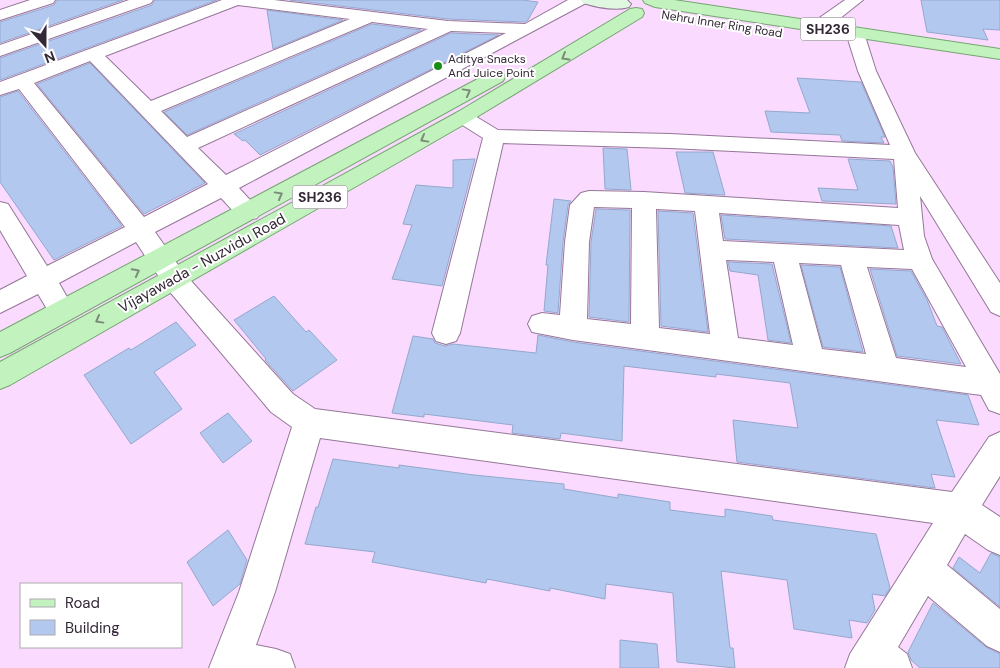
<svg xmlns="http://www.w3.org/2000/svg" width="1000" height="668" viewBox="0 0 1000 668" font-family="'DM Sans',sans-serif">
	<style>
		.building { fill: #b3c8ef; stroke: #94a8ce }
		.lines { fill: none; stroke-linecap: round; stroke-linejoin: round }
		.street-casing { stroke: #957798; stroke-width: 2 }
		.secondary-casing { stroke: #957798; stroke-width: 2 }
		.primary-casing { stroke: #76a572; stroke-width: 2 }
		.street { fill: #fff; fill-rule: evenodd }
		.secondary { fill: #e0f8df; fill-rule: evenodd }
		.primary { fill: #c2f2be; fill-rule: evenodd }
		.oneway { stroke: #7b8d7a }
		.poi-dot { fill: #198e17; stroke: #fff; stroke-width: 2 }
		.labels { text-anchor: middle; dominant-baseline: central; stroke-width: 4; stroke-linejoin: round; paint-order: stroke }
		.far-street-label { font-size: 12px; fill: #342836; stroke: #fff }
		.far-poi-label { font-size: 12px; fill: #342836; stroke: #fff; text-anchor: start }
		.shield { fill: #fff; stroke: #716872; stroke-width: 1 }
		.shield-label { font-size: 14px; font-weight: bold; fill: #342836 }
		.street-label { font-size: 15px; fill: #342836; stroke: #fff }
	</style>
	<rect width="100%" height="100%" fill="#fadafe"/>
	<!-- building -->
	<g class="building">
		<polygon points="57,0 123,0 0,43 0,22 54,5"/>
		<polygon points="155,0 217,0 0,80 0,58 152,5"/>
		<polygon points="290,0 522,0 538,2 528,20 525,22 448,19"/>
		<polygon points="921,0 1000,0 1000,30 983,29 988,40 927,32"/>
		<polygon points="267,10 343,20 273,49"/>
		<polygon points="372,24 421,30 187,135 164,112"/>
		<polygon points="451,33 499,35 260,155 245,140 243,141 234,134"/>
		<polygon points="90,63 205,183 144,214 37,84"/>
		<polygon points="797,78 861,82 885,137 881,137 884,143 842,141 840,135 771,132 765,111 810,113"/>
		<polygon points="18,91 122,226 54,260 0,182 0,97"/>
		<polygon points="603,148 627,149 631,190 605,189"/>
		<polygon points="676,152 713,152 725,195 685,193"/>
		<polygon points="475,159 442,286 392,279 412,225 403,224 416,185 453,188 453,160"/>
		<polygon points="848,159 890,161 893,167 896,204 822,201 818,188 858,190"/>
		<polygon points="554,199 571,201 568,205 563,242 558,313 544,311 548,265 546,265"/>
		<polygon points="596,209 630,210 629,322 589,317 591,242"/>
		<polygon points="658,211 693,213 708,332 661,326"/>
		<polygon points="721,215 891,226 898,248 725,239"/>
		<polygon points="728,262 772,264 791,343 768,340 758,275 730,271"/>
		<polygon points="801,265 840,267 863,352 823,347"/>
		<polygon points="870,269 911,271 927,300 937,326 942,327 961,364 897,356"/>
		<polygon points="274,296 306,332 309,330 337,360 293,391 265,360 266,359 234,320"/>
		<polygon points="176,322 196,345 154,372 182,409 131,444 84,375 129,348 131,350"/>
		<polygon points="538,335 573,342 968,395 979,425 936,420 955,477 931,474 935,488 737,462 733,420 798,428 790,383 716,374 716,377 624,366 622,441 561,433 560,439 512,433 513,425 424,414 424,417 392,413 413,336 433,339 435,343 445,346 453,344 536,353"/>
		<polygon points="228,413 252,441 223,463 200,433"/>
		<polygon points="333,459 399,468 399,465 474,475 564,484 564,489 618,498 618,494 670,502 670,510 725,517 725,509 772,516 773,520 876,534 890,588 885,596 872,594 875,610 867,623 849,620 852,638 794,629 787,580 721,571 730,648 733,648 735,668 677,662 673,593 606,584 605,599 550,588 550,591 487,579 486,583 372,562 375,552 305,544 316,507 318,507"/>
		<polygon points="228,530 247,560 240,584 213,606 187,562"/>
		<polygon points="991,553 1000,557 1000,607 953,568 959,557 980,573"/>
		<polygon points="933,603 986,647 1000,654 1000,668 920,668 911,660 908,652"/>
		<polygon points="620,640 657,644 659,668 620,668"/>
	</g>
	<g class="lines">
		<!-- street casing -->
		<g class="street-casing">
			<g id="street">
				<polygon points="30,0 55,0 53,3 0,20 0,10"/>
				<polygon points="129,0 153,0 151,3 0,56 0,45"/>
				<path d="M222 0H274L448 21 525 24 568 0H588L586 3 239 188 261 212 257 218C240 223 232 209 221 198L155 232 183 272 293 394 315 409 952 492 989 437 1000 432V476L982 505 1000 517V555L988 550 965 534 947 565 1000 609V652L987 646 928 596 898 647 907 654 912 668H845L850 654 933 523 320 438 275 592 256 645 276 649 290 654 295 668H209L239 592 292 427 271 412 165 286 136 242 59 283 75 311 71 319 62 322 53 319 38 294 0 313V290L27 276 0 230V202L8 204 47 266 125 227 19 89 0 95V82ZM238 5 350 19 151 101 105 56ZM372 22 428 29 187 137 161 111ZM451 31 506 33 226 175 198 148ZM90 61 208 184 144 217 34 83Z"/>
				<polygon points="845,0 863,0 824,31 818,32 812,31 809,27 812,23"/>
				<path d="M855 28 861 29 864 33 876 71 915 153 1000 283V316L991 312 920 196 924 236 932 259 1000 374V414L989 410 981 395 573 340 532 332 528 324 532 316 542 313 560 315 565 242 570 205 581 193 589 191 644 192 898 208 894 159 670 148 503 143 460 333 456 341 446 344 436 341 432 333 483 138 456 121 453 117 456 113 463 111 470 113 498 130 670 134 890 145 858 71 846 33 849 29ZM594 207 632 208 631 324 587 319 589 242ZM656 209 695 211 710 334 659 328ZM719 213 899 225 904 250 723 241ZM726 260 774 262 793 345 738 338ZM799 263 841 265 866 354 822 349ZM867 267 912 269 966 367 896 358Z"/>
			</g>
		</g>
		<!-- secondary casing -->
		<g class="secondary-casing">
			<path id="secondary" d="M581 0H627L631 4 629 7C616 11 596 7 583 3Z"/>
		</g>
		<!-- primary casing -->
		<g class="primary-casing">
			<g id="primary">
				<polygon points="643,0 674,0 1000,49 1000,59 655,7 645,3"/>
				<polygon points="636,8 642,9 644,13 642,17 470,121 10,385 0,389 0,362 456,113 630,9"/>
				<polygon points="496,71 503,73 505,77 503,81 10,353 0,357 0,332 489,73"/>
			</g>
		</g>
		<!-- street -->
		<use href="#street" class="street"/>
		<!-- secondary -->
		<use href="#secondary" class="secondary"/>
		<!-- primary -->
		<use href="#primary" class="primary"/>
	</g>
	<!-- one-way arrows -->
	<defs><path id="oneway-chevron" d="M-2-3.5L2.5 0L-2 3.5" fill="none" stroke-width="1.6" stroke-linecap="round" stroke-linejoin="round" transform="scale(1.25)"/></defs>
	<g class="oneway">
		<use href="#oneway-chevron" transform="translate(565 57) rotate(150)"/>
		<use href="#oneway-chevron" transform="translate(467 92) rotate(-29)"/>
		<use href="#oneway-chevron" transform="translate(424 139) rotate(151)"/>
		<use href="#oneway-chevron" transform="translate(279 195) rotate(-29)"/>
		<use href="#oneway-chevron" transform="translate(136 272) rotate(-28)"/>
		<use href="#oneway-chevron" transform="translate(99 320) rotate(151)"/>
	</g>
	<!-- markers -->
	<circle class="poi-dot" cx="438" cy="66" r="5"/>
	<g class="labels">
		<!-- far-street labels -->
		<g class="far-street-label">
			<text transform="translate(722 24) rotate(9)">Nehru Inner Ring Road</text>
		</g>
		<!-- far-poi labels -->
		<g class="far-poi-label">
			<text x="448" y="59">Aditya Snacks<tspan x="448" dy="14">And Juice Point</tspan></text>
		</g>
		<!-- shield labels -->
		<g class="shield">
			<rect x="800.5" y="17.5" width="55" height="23" rx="4"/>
			<rect x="292.5" y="185.5" width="55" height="23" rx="4"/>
		</g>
		<g class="shield-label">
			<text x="828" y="29">SH236</text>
			<text x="320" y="197">SH236</text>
		</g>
		<!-- street labels -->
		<g class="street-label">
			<text transform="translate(202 263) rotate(-29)">Vijayawada - Nuzvidu Road</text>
		</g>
	</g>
	<!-- legend -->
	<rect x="20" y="583" width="162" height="65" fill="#ffffff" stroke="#aea9af"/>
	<rect x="30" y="599" width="25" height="8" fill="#c2f2be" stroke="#aea9af"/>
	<text x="65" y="608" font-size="15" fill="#342836">Road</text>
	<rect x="30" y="620" width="25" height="15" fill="#b3c8ef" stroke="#aea9af"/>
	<text x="65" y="633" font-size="15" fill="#342836">Building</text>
	<!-- north arrow -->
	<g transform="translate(45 45) rotate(159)" stroke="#ffffff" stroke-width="4" paint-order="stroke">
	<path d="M0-4L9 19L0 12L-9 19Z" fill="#342836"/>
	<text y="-8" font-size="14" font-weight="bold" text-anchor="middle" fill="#342836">N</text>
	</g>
</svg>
